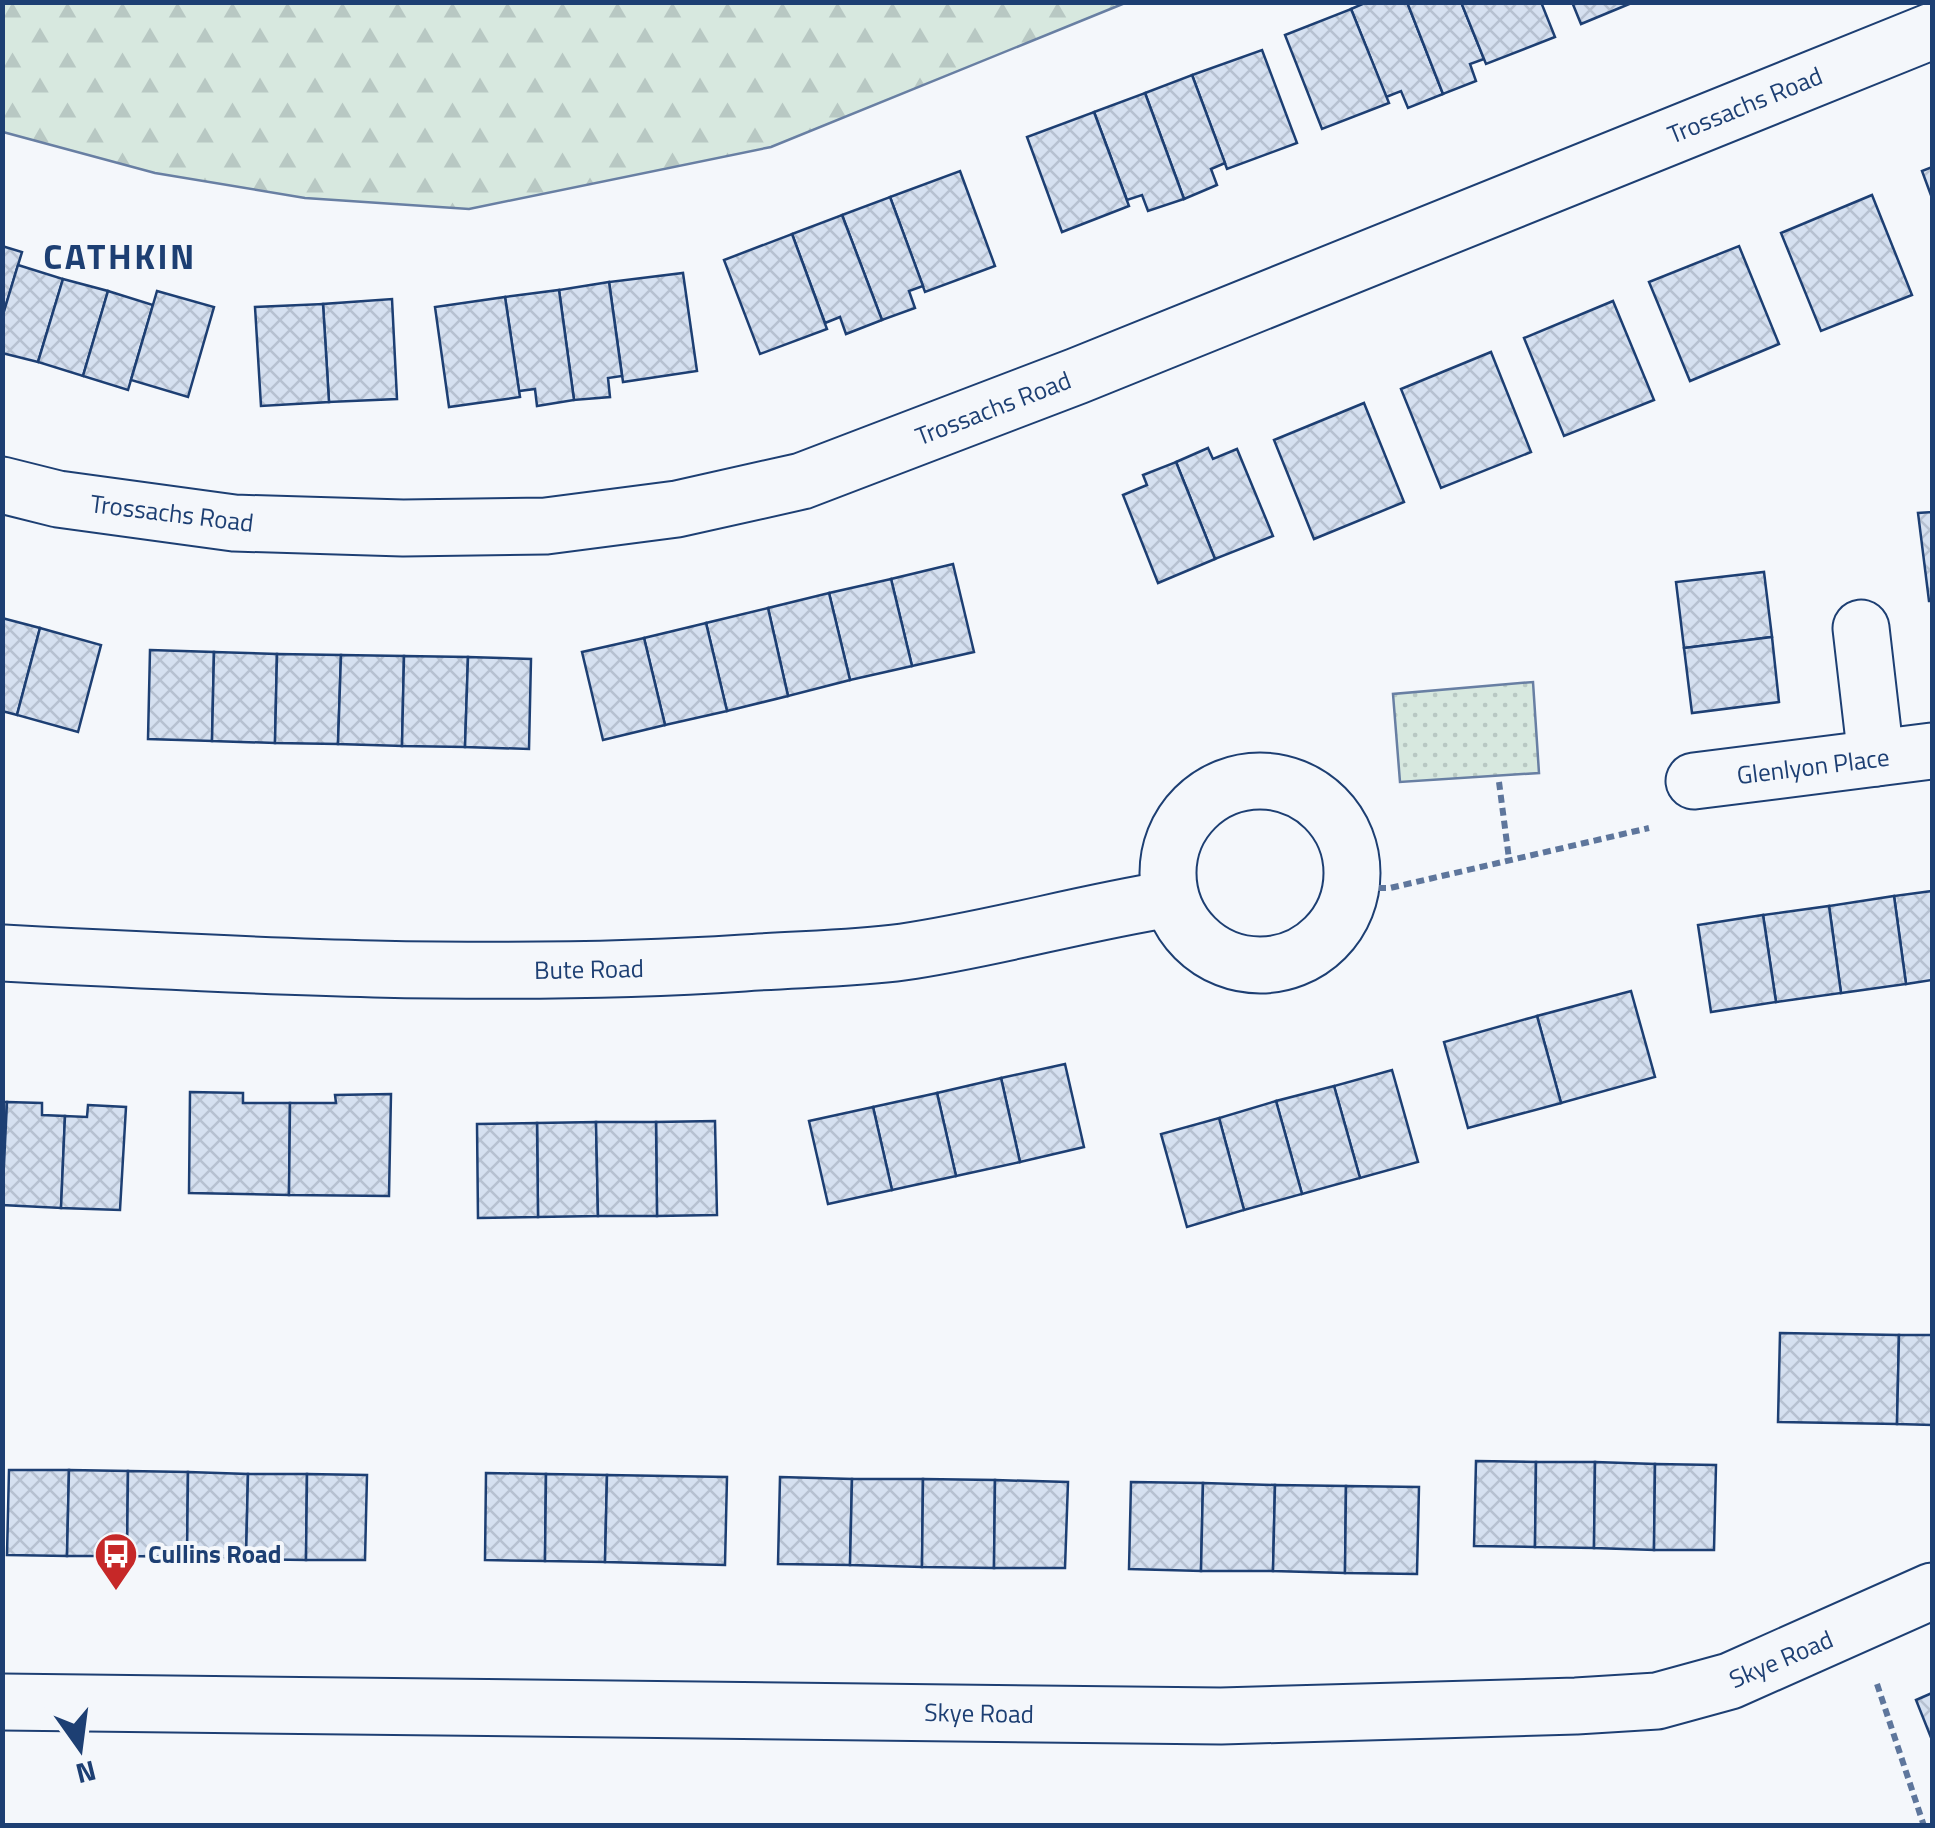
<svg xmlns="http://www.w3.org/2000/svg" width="1935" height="1828" viewBox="0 0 1935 1828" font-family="'Titillium Web',sans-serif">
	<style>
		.forest { fill: url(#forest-firs); stroke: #687fa3; stroke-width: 2.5 }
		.park { fill: url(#park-dots); stroke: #687fa3; stroke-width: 2.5 }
		.building { fill: url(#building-cross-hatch); stroke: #1d3f73; stroke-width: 2.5 }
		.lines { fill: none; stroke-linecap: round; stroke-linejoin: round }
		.minor-casing { stroke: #1d3f73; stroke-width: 59 }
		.path { stroke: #5e769c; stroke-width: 6; stroke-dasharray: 8 5; stroke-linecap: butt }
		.minor { stroke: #f4f7fb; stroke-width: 55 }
		.labels { text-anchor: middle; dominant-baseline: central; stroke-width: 8; stroke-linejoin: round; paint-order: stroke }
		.street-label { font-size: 25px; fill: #1d3f73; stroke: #f4f7fb }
		.poi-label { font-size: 25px; font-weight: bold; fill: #1d3f73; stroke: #f4f7fb; text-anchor: start }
		.district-label { font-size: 35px; font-weight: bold; letter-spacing: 2.5px; fill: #1d3f73; stroke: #f4f7fb }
	</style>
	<defs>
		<pattern id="forest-firs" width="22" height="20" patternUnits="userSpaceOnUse" patternTransform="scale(2.5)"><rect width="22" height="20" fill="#d7e8df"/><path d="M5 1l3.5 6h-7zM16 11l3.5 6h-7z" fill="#b8c8c3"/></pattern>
		<pattern id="park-dots" width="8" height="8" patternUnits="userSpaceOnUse" patternTransform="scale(2.5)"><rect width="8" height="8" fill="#d7e8df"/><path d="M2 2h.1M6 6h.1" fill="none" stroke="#b8c8c3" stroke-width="1.8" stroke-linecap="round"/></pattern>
		<pattern id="building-cross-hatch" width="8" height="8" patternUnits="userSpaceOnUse" patternTransform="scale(2.5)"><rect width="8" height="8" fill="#d5e0f0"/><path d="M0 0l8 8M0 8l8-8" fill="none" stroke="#b6c1d1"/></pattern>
	</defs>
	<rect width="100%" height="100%" fill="#f4f7fb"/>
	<!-- forest -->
	<polygon class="forest" points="2,3 3,2 1125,3 771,147 469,209 305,198 155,173 3,132"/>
	<!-- park -->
	<polygon class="park" points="1533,682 1539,773 1400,782 1393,694"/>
	<!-- building -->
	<g class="building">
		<polygon points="1367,2 1407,2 1443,94 1408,108 1401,91 1386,97 1351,9"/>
		<polygon points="1407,2 1461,2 1484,59 1470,64 1476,81 1443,94"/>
		<polygon points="1461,2 1541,2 1555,37 1486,64"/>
		<polygon points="1572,2 1634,2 1581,24"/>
		<polygon points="1351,9 1389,103 1322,129 1285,35"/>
		<polygon points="1262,50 1297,143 1227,169 1192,75"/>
		<polygon points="1192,75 1225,163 1211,169 1217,185 1184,199 1145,93"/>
		<polygon points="1145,93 1184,199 1148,211 1142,195 1127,200 1094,112"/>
		<polygon points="1094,112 1129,206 1062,232 1027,137"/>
		<polygon points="1932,167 1932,198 1922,171"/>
		<polygon points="960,171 995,266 925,292 890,197"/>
		<polygon points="1872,195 1912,295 1821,331 1781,233"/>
		<polygon points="890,197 923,286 909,291 915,308 882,320 842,215"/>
		<polygon points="842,215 882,320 846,334 840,317 825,323 792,234"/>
		<polygon points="792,234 827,329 760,354 724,260"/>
		<polygon points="2,246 22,252 2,318"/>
		<polygon points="1739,246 1779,344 1690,381 1649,282"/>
		<polygon points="18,265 63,279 38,362 2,353 2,318"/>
		<polygon points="683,273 697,371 623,382 609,282"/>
		<polygon points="63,279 108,291 83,376 38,362"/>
		<polygon points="609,282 622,376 608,378 610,397 574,400 559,290"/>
		<polygon points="559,290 574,400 537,406 535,389 519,391 505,297"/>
		<polygon points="108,291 153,305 128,390 83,376"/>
		<polygon points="157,291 214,307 188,397 131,380"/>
		<polygon points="505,297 520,397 449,407 435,307"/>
		<polygon points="392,299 397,399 329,402 323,304"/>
		<polygon points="1613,301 1654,400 1564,436 1524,338"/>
		<polygon points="323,304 329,402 261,406 255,307"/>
		<polygon points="1491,352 1531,452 1441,488 1401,389"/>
		<polygon points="1364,403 1404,502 1314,539 1274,440"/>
		<polygon points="1208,448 1213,459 1237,449 1273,536 1215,559 1176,462"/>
		<polygon points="1176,462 1215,559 1158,583 1123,495 1147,485 1143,475"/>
		<polygon points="1932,512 1932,601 1929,601 1918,513"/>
		<polygon points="953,564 974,652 912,666 891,579"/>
		<polygon points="1764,572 1772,637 1684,648 1676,582"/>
		<polygon points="891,579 912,666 850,680 829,593"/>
		<polygon points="829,593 850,680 788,696 768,608"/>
		<polygon points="768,608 788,696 727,711 706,623"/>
		<polygon points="2,618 40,628 17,715 2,711"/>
		<polygon points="706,623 727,711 665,725 644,638"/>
		<polygon points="40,628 101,645 78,732 17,715"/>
		<polygon points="1772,637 1779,702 1692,713 1684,648"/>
		<polygon points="644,638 665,725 603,740 582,652"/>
		<polygon points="150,650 214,652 212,741 148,739"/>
		<polygon points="214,652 277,654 275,743 212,741"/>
		<polygon points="277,654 341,655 338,744 275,743"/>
		<polygon points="341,655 404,656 402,746 338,744"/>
		<polygon points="404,656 468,657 465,747 402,746"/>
		<polygon points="468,657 531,659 529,749 465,747"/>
		<polygon points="1932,891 1932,980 1906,984 1894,896"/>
		<polygon points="1894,896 1906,984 1841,993 1829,906"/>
		<polygon points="1829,906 1841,993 1776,1002 1763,915"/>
		<polygon points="1763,915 1776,1002 1711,1012 1698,925"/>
		<polygon points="1631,991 1655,1077 1561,1103 1537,1016"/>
		<polygon points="1537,1016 1561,1103 1468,1128 1444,1042"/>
		<polygon points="1065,1064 1084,1147 1020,1162 1001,1078"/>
		<polygon points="1392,1070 1418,1162 1360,1178 1334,1086"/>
		<polygon points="1001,1078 1020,1162 956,1176 937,1093"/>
		<polygon points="1334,1086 1360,1178 1302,1194 1276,1101"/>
		<polygon points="190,1092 243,1093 243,1103 290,1103 289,1195 189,1193"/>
		<polygon points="937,1093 956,1176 892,1190 873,1107"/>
		<polygon points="391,1094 389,1196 289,1195 290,1103 336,1103 335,1095"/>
		<polygon points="1276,1101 1302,1194 1244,1210 1219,1118"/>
		<polygon points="2,1102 7,1102 2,1183"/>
		<polygon points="7,1102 42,1103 42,1115 65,1116 61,1208 2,1205"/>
		<polygon points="88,1105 126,1107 120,1210 61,1208 65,1116 87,1117"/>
		<polygon points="873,1107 892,1190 828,1204 809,1121"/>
		<polygon points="1219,1118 1244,1210 1187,1227 1161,1134"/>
		<polygon points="715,1121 717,1215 657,1216 656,1122"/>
		<polygon points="596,1122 598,1216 538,1217 537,1123"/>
		<polygon points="596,1122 656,1122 657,1216 598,1216"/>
		<polygon points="537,1123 538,1217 478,1218 477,1124"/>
		<polygon points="1780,1333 1899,1335 1897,1424 1778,1422"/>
		<polygon points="1899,1335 1932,1335 1932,1425 1897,1424"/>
		<polygon points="1476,1461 1536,1462 1535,1547 1474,1546"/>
		<polygon points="1536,1462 1595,1462 1594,1548 1535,1547"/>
		<polygon points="1595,1462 1655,1464 1654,1550 1594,1548"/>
		<polygon points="1655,1464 1716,1465 1714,1550 1654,1550"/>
		<polygon points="9,1470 69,1470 67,1556 7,1555"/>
		<polygon points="69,1470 128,1471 127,1556 67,1556"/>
		<polygon points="128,1471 188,1472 187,1557 127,1556"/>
		<polygon points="188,1472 248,1474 246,1559 187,1557"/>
		<polygon points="486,1473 546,1474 545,1561 485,1560"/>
		<polygon points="248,1474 307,1474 306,1560 246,1559"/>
		<polygon points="307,1474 367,1475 365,1560 306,1560"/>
		<polygon points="546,1474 607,1475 605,1562 545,1561"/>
		<polygon points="607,1475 727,1477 725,1565 605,1562"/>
		<polygon points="780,1477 852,1479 850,1565 778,1564"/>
		<polygon points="852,1479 923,1479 922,1567 850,1565"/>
		<polygon points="923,1479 995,1480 994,1568 922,1567"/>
		<polygon points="995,1480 1068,1482 1065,1568 994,1568"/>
		<polygon points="1131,1482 1203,1483 1201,1571 1129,1569"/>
		<polygon points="1203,1483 1275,1485 1273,1571 1201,1571"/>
		<polygon points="1275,1485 1346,1486 1345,1573 1273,1571"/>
		<polygon points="1346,1486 1419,1487 1417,1574 1345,1573"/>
		<polygon points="1932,1693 1932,1740 1916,1700"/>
	</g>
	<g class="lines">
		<!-- minor casing -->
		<g class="minor-casing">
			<g id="minor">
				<polyline points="2,485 58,499 234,523 403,528 546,526 677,509 802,481 1077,376 1932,31"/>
				<polyline points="1861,628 1876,758"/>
				<polyline points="1694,781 1932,751"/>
				<circle cx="1260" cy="873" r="92"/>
				<path d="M2 953C250 966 497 979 744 963 797 959 851 959 903 952 993 939 1081 913 1170 899"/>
				<polyline points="2,1702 1221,1716 1576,1706 1657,1701 1730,1681 1932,1591"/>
			</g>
		</g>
		<!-- path -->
		<g class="path">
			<polyline points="1499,782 1509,859"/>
			<polyline points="1352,888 1390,888 1649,828"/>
			<polyline points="1877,1684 1924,1826"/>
		</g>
		<!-- minor -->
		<use href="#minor" class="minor"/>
	</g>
	<!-- icons -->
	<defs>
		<g id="bus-pin" transform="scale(2.25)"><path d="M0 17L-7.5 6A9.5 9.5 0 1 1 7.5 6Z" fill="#c62828" stroke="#f4f7fb"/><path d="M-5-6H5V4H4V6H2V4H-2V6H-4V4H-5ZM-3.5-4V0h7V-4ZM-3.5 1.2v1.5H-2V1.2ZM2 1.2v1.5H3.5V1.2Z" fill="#fff"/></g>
	</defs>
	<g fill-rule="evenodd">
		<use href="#bus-pin" x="116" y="1554"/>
	</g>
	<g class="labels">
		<!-- street labels -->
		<g class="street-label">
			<text transform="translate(1745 105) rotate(-22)">Trossachs Road</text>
			<text transform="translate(993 408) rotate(-21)">Trossachs Road</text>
			<text transform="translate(172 513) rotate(7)">Trossachs Road</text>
			<text transform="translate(1813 766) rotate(-7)">Glenlyon Place</text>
			<text transform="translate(589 969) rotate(-1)">Bute Road</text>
			<text transform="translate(1781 1659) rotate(-23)">Skye Road</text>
			<text transform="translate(979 1713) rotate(1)">Skye Road</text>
		</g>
		<!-- poi labels -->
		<g class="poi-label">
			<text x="148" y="1554">Cullins Road</text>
		</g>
		<!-- district labels -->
		<g class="district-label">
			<text x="120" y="256">CATHKIN</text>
		</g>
	</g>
	<!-- border -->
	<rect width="1935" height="1828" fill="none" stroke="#1d3f73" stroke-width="10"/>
	<!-- north arrow -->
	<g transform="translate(80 1748) rotate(166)" stroke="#f4f7fb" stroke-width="8" paint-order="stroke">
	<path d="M0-8L18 38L0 25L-18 38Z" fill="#1d3f73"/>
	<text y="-15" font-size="28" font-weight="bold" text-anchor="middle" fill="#1d3f73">N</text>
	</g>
</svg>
